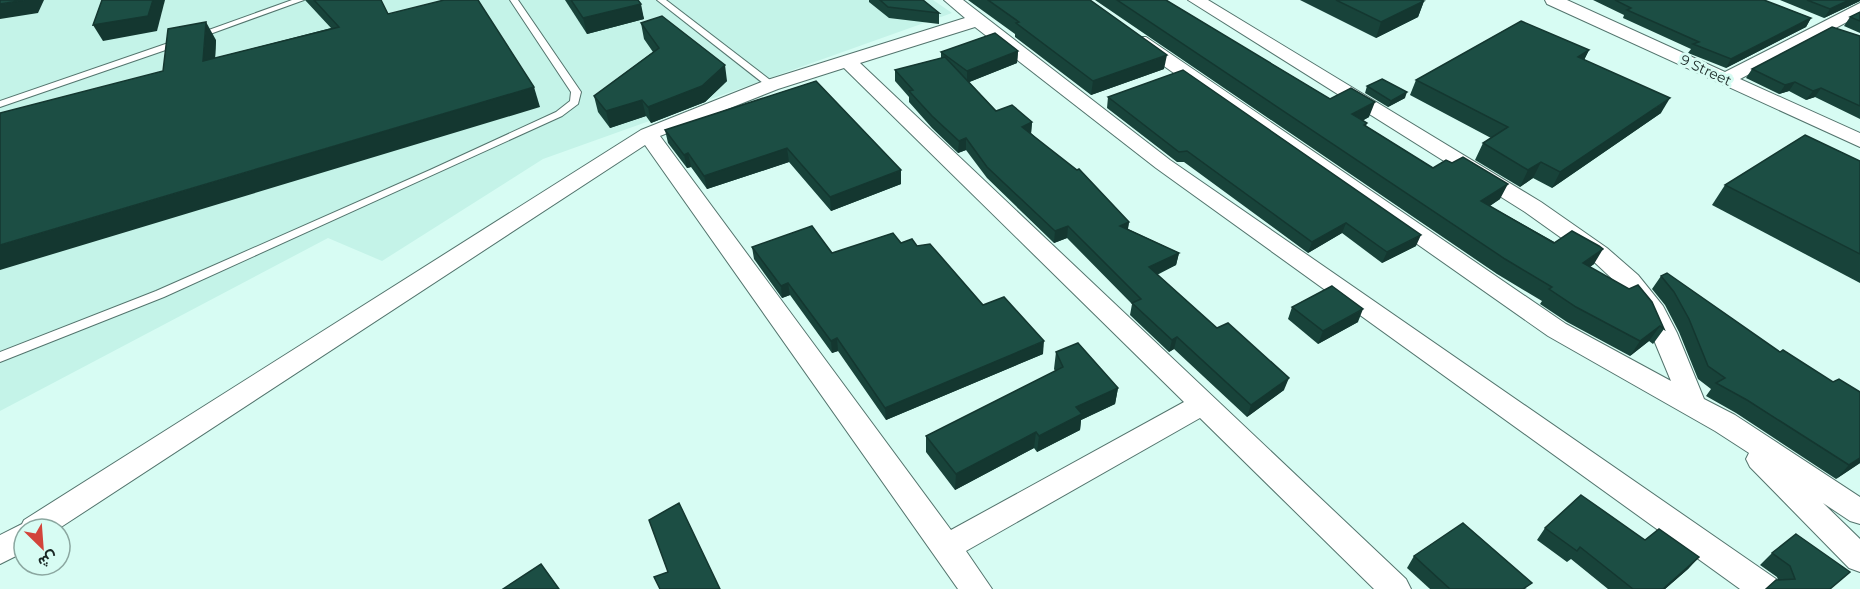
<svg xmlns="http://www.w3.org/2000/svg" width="1860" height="589" viewBox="0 0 1860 589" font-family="Montserrat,Vazirmatn,sans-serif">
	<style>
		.built { fill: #c4f3e8 }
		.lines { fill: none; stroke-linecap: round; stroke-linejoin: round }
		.service-casing { stroke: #53746d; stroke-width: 2 }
		.minor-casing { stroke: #53746d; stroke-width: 2 }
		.service { fill: #fff; fill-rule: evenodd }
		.minor { fill: #fff; fill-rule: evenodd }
		.wall { fill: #18433a }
		.shaded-wall { fill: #143730 }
		.building { fill: #1c4e44; stroke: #143730; stroke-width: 1.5 }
		.labels { text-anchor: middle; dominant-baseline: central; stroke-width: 6; stroke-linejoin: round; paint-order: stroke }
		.far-street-label { font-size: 14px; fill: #192724; stroke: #d7fcf3 }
	</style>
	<rect width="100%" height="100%" fill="#d7fcf3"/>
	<!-- built -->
	<polygon class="built" points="0,0 933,0 952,13 543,159 382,261 328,238 0,411"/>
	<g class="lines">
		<!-- service casing -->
		<g class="service-casing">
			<g id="service">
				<polygon points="292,0 304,0 199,38 193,38 192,36"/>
				<polygon points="510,0 518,0 581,92 578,104 562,116 164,297 0,362 0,352 156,291 430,170 556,112 570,101 571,92"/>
				<polygon points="657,0 666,0 774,83 774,87 768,87"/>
				<polygon points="180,39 184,42 183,44 0,107 0,101"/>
			</g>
		</g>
		<!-- minor casing -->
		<g class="minor-casing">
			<g id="minor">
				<path d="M944 0H963L1170 160 1776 579 1781 589H1740L1156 168 975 27 860 63 1406 579 1411 589H1374L1200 418 966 551 992 589H958L645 145 58 529H24V552L0 564V535L22 524 24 520 641 130 764 81 965 18ZM844 68 1184 402 951 530 660 136 778 89Z"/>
				<polygon points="1188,0 1208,0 1541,202 1607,248 1638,275 1663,306 1677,333 1704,399 1735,415 1860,497 1860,524 1850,521 1823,503 1860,539 1860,572 1849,568 1750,467 1746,459 1749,453 1715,431 1548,336 1134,45 1131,41 1134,37 1146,37 1566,324 1671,381 1644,316 1621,287 1591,259 1525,212"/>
				<polygon points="1545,0 1567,0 1725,72 1860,3 1860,15 1740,79 1860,133 1860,147 1547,4"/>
			</g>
		</g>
		<!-- service -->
		<use href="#service" class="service"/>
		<!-- minor -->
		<use href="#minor" class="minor"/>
	</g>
	<!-- wall -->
	<g class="wall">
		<polygon points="305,0 381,0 388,14 540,107 163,71 216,40 215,58 331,28"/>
		<polygon points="565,0 638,0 644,19 587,34"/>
		<polygon points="869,0 923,0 939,13 939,24 889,18 869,2"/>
		<polygon points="968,0 1090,0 1164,69 1091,95 1015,37 1015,34"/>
		<polygon points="1095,0 1166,0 1330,99 1369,117 1362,121 1367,123 1366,126 1433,168 1500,199 1490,206 1594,264 1590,267 1664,329 1653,344 1649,341 1630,356 1567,322 1540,304 1542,301 1497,274"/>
		<polygon points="1300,0 1421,0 1424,1 1418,17 1376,38"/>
		<polygon points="1593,0 1764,0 1811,18 1806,27 1726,68 1688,53 1691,49 1623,18 1624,15"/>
		<polygon points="1780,0 1860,0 1860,1 1824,18"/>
		<polygon points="1860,12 1860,33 1844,26 1850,17"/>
		<polygon points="641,23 727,81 705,102 651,123 646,116 610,128 598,112 594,96 653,52 644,39"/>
		<polygon points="1860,36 1860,119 1815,97 1806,100 1789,91 1779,94 1746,78 1752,69"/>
		<polygon points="1589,50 1584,60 1661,113 1552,188 1533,178 1520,187 1475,160 1483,143 1491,138 1410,95 1416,80"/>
		<polygon points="1018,51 1017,63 969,82 996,111 1032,122 1031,133 1129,222 1128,229 1179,253 1176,265 1157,275 1284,390 1247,417 1174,349 1169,352 1130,315 1132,304 1067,238 1054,243 987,178 966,150 958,153 932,128 909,102 909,97 895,81 895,70 941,58 941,52"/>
		<polygon points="816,81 901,184 831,211 789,162 707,189 691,167 687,168 668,143 665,130"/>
		<polygon points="1367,86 1405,98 1388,107 1365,93"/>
		<polygon points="1108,97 1416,246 1382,263 1342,233 1308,253 1184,162 1177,162 1107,108"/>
		<polygon points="1860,161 1860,283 1712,205 1725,185"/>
		<polygon points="901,243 917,246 983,305 1043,354 886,420 838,351 832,353 790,295 782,298 754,259 752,247 832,253"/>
		<polygon points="1661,276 1780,352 1833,382 1860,392 1860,463 1836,479 1736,413 1706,396 1711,389 1698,379 1679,332 1665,305 1652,289"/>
		<polygon points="1292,307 1358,322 1318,344 1288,319"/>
		<polygon points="1056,352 1118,388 1115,404 1081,420 1080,430 1037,452 1034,448 955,490 926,452 926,436 1055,371 1054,369"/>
		<polygon points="1545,528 1699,557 1688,569 1665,589 1608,589 1571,559 1567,562 1537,540"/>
		<polygon points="1772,553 1830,589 1778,580 1777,577 1760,565"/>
		<polygon points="1414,556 1527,589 1430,589 1407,568"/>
	</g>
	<!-- shaded-wall -->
	<g class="shaded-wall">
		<polygon points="24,0 44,0 38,13 0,19 0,4"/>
		<polygon points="153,0 165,0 157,31 103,41 93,25"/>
		<polygon points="1849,0 1860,0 1860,1 1824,18 1830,9"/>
		<polygon points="1424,1 1418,17 1376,38 1381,22"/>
		<polygon points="641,4 644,19 587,34 583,18"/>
		<polygon points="1811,18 1806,27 1726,68 1731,59"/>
		<polygon points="206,22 216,40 214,80 203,61"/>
		<polygon points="1589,50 1581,66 1578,57"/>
		<polygon points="1018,51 1017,63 967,83 967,71"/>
		<polygon points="1167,55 1164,69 1091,95 1093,81"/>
		<polygon points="725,65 727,81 705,102 651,123 648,107"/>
		<polygon points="1795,82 1789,91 1779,94 1785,85"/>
		<polygon points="534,87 540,107 0,270 0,245"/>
		<polygon points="1821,88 1815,97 1806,100 1813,91"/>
		<polygon points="1407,92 1405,98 1388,107 1391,101"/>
		<polygon points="1670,98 1661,113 1552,188 1560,172"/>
		<polygon points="642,100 646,116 610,128 606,111"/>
		<polygon points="1375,102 1369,117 1347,129 1352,114"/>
		<polygon points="1032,122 1031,134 1022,127"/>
		<polygon points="966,138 966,150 958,153 959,141"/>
		<polygon points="787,148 789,162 707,189 704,176"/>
		<polygon points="688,153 691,167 687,168 684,155"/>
		<polygon points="1541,162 1533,178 1520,187 1528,170"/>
		<polygon points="901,170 901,184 831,211 830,197"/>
		<polygon points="1508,184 1500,199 1474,216 1481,201"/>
		<polygon points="1129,222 1127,233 1120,226"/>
		<polygon points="1346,223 1342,233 1308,253 1312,242"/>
		<polygon points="1068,226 1067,238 1054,243 1055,231"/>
		<polygon points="1421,235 1416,246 1382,263 1387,252"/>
		<polygon points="1603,249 1594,264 1574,278 1583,263"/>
		<polygon points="1179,253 1176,265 1146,279 1149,267"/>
		<polygon points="788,283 790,295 782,298 781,286"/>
		<polygon points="1363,309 1358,322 1318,344 1323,331"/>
		<polygon points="1660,326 1649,341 1630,356 1640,341"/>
		<polygon points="1177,337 1174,349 1169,352 1172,340"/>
		<polygon points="837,338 838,351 832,353 831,341"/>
		<polygon points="1044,341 1043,354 886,420 885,408"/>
		<polygon points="1289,378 1284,390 1247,417 1251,405"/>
		<polygon points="1118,388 1115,404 1081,420 1080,430 1037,452 1039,436 1076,407"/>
		<polygon points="1036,432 1034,448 955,490 956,474"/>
		<polygon points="1860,458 1860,463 1836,479 1849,465"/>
		<polygon points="1699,557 1688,569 1665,589 1663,589"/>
	</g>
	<!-- building -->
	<g class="building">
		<polygon points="0,0 24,0 0,4"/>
		<polygon points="102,0 153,0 148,16 93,25"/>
		<polygon points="314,0 381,0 388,14 444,0 478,0 534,87 0,245 0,113 163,71 168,29 206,22 203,61 339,27"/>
		<polygon points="571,0 638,0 641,4 583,18"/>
		<polygon points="880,0 923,0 939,13 888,7"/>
		<polygon points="988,0 1090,0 1167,55 1093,81 1016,23 1019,22"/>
		<polygon points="1117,0 1166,0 1330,99 1351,88 1375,102 1352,114 1367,123 1364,125 1433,168 1446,160 1452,163 1463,157 1508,184 1481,201 1554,243 1572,231 1599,246 1603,249 1583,263 1629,289 1638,285 1652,302 1664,329 1660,326 1640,341 1576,307 1549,289 1552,287 1505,259"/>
		<polygon points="1336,0 1421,0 1424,1 1381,22"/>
		<polygon points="1615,0 1764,0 1811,18 1731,59 1693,44 1699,42 1627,10 1631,8"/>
		<polygon points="1807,0 1849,0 1830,9"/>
		<polygon points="1860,12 1860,21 1850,17"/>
		<polygon points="662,16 725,65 702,86 648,107 642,100 606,111 594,96 659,48 641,23"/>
		<polygon points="1521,21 1589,50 1578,57 1670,98 1560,172 1541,162 1528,170 1483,143 1508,127 1416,80"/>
		<polygon points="1832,27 1860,36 1860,106 1821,88 1813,91 1795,82 1785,85 1752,69"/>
		<polygon points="995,33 1018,51 967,71 941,52"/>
		<polygon points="945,57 996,111 1012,105 1032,122 1022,127 1077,170 1079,169 1129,222 1120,226 1179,253 1149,267 1217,328 1228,323 1289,378 1251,405 1177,337 1172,340 1132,303 1141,299 1068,226 1055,231 987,167 966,138 959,141 932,116 909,91 913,90 895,70"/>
		<polygon points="1183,70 1421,235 1387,252 1346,223 1312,242 1187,151 1179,152 1108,97"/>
		<polygon points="1382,79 1407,92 1391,101 1367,86"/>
		<polygon points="816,81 901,170 830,197 787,148 704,176 688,153 684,155 665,130"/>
		<polygon points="1805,135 1860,161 1860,254 1725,185"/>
		<polygon points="812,226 832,253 893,233 901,243 912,239 917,246 930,244 983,305 1004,297 1044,341 885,408 837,338 831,341 788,283 781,286 752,247"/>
		<polygon points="1667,273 1780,352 1783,350 1833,382 1839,379 1860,392 1860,458 1849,465 1747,400 1716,383 1725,378 1708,366 1689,319 1674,292 1661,276"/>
		<polygon points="1332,286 1363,309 1323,331 1292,307"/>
		<polygon points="1078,343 1118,388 1076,407 1082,414 1039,436 1036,432 956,474 926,436 1063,367 1056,352"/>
		<polygon points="1581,495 1645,540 1659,529 1699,557 1663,589 1633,589 1580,547 1577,551 1545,528"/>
		<polygon points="679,503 720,589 660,589 654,577 668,572 649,520"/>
		<polygon points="1463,523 1532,583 1523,589 1450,589 1414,556"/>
		<polygon points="1796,534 1850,572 1830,589 1766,589 1776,580 1795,579 1790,566 1772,553"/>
		<polygon points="541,564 559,589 503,589"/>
	</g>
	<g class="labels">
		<!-- far-street labels -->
		<g class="far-street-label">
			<text transform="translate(1706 70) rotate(25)">9 Street</text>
		</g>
	</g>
	<!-- north arrow -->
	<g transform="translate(42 547) rotate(155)"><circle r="28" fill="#d7fcf3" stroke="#8ba7a0" stroke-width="1.5"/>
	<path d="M0-4.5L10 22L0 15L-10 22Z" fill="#d2443b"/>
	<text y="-9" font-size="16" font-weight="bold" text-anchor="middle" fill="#192724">ش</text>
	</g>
</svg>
